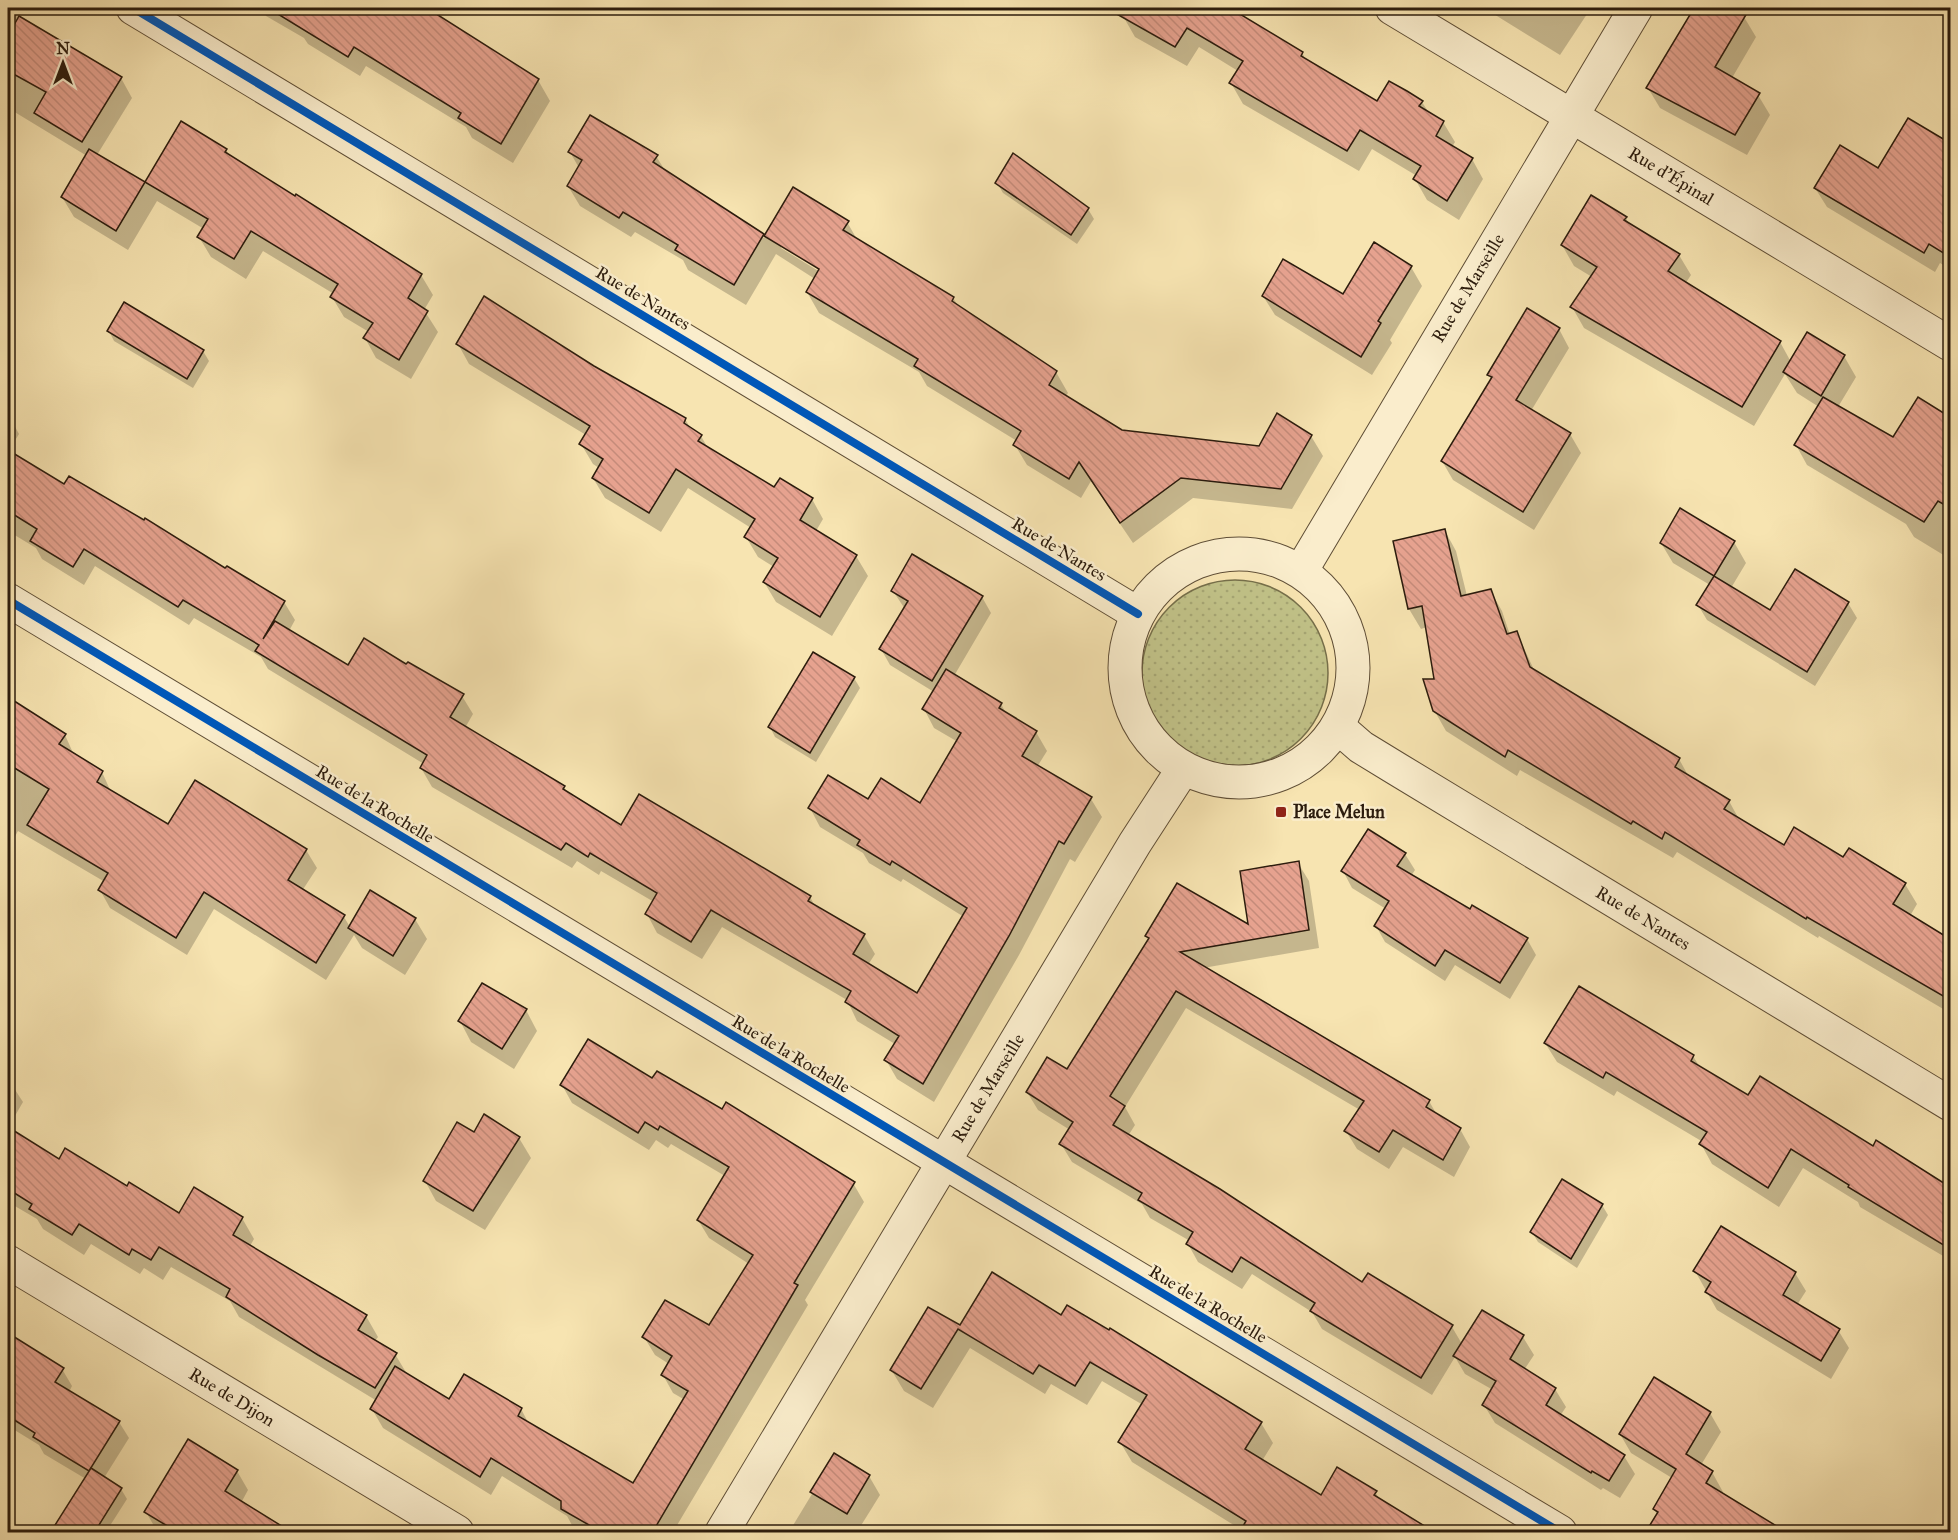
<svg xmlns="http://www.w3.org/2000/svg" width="1958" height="1540" viewBox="0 0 1958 1540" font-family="'IM FELL Great Primer',serif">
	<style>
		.grass { fill: url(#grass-dots); stroke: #766f4a; stroke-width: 1.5 }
		.shadow { fill: #0003; fill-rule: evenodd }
		.building { fill: url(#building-back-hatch); stroke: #2c1c0d; stroke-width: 1.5 }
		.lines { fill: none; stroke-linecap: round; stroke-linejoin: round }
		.street-casing { stroke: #5f4e36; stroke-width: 35 }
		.street { stroke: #faedcc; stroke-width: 33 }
		.cycleway-casing { stroke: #faedcc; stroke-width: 11 }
		.cycleway { stroke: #0057b8; stroke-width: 8 }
		.poi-dot { fill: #8f2418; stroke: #faedcc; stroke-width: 2 }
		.labels { text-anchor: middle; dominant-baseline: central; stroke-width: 5; stroke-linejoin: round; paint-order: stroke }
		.street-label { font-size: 18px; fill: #2c1c0d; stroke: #faedcc }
		.poi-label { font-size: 18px; font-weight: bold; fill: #2c1c0d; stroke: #faedcc; text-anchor: start }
	</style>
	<defs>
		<pattern id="grass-dots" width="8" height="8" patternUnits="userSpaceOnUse" patternTransform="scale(1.5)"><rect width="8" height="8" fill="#c1c288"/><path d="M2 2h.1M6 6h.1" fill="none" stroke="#a6a674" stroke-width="1.8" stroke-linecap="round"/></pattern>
		<pattern id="building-back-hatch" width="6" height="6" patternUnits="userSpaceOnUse" patternTransform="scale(1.5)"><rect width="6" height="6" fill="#e6a28f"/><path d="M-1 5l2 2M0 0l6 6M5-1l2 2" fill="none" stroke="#c58b7a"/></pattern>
	</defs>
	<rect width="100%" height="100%" fill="#f7e4b1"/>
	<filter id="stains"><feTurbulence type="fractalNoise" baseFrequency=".00333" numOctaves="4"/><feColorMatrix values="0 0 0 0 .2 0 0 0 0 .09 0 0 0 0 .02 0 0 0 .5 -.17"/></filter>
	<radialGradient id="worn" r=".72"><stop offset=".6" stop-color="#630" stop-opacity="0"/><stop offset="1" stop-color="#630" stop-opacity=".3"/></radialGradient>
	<!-- grass -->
	<circle class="grass" cx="1235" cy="673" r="93"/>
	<!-- shadow -->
	<g class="shadow">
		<polygon points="262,8 393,8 436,33 538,80 550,101 513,163 472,138 466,127 366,66 360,76 308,44 304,38 266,16"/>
		<polygon points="1062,8 1072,8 1070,12"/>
		<polygon points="1128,8 1227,8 1302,53 1307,61 1378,103 1422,102 1429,113 1443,122 1455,142 1452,147 1472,159 1483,179 1459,220 1427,200 1415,179 1417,176 1372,149 1359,171 1243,104 1231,83 1238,71 1199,47 1187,66 1135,37 1123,16"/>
		<polygon points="1484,8 1591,8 1560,55"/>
		<polygon points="1696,8 1729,8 1744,17 1756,37 1732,78 1758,95 1770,115 1747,155 1660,108 1648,88"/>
		<polygon points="8,10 121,78 132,98 97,155 145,184 181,123 226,150 231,158 421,275 433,295 424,310 438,332 411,379 376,358 365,338 369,332 344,317 332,297 334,294 263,251 246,279 211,257 199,237 204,229 157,201 128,250 74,217 62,197 87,156 8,108"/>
		<polygon points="1909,120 1950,145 1950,269 1940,263 1935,272 1827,207 1815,188 1878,170"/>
		<path d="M570 152 656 156 666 172 764 238 793 189 847 222 858 241 953 298 959 307 1056 372 1068 393 1065 397 1121 432 1260 448 1311 436 1323 456 1292 509 1193 498 1133 543 1091 481 1081 498 1027 465 1015 445 1017 441 927 386 919 372 819 313 807 292 815 279 776 254 746 305 688 270 683 260 635 232 631 237 580 206 568 186 579 168ZM781 244 826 272 825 275 781 248Z"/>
		<polygon points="997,183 1088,209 1094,219 1077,244 1003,193"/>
		<polygon points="1626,218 1630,226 1679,255 1691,275 1685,284 1780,342 1791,362 1844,356 1856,377 1838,407 1893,439 1918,399 1950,419 1950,559 1914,537 1906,524 1807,465 1796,445 1819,407 1797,393 1785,374 1754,426 1584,328 1572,307 1592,277 1574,266 1562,245"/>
		<polygon points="1411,267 1422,286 1390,340 1392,343 1372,375 1275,315 1263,296 1344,296"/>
		<polygon points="1559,329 1569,348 1531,411 1570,434 1581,453 1534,530 1453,480 1442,461 1492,380 1489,375"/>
		<polygon points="109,331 203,351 209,361 193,388 114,341"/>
		<polygon points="458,344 593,367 685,419 691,429 701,436 709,450 775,489 812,499 823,519 816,531 856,556 868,576 832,636 776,602 764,582 774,567 758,557 746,537 751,528 688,488 661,532 605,498 593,478 599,468 593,464 581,444 586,435 469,364"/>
		<polygon points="8,414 19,434 8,452 64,486 284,602 295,620 289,631 348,667 407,666 462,696 473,714 465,728 564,787 567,793 621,827 810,897 816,908 864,935 875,954 868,965 917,996 964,917 903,879 901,882 869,863 863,853 820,827 810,808 869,801 920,805 958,742 934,728 924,709 934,692 890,665 881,649 905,609 893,591 982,597 991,613 954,676 1001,704 1007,715 1036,732 1047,751 1037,767 1091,799 1102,817 1075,862 1070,859 1019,955 934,1102 897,1079 886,1060 895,1044 857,1021 847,1000 722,927 702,959 657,933 647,914 654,902 601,871 599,875 577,861 572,868 432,787 421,768 424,764 268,669 261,657 194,618 189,625 95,566 84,585 42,559 36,548 8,531"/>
		<polygon points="1445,531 1456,551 1467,596 1490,590 1502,611 1510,635 1517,633 1535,672 1679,759 1689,777 1729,801 1740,821 1784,847 1844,859 1905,884 1917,904 1910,916 1950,941 1950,1013 1819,936 1818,938 1677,852 1673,858 1520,770 1517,776 1446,731 1434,710 1436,680 1427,627 1421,629 1409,609 1394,542"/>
		<polygon points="1734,542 1746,563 1731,588 1771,612 1795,571 1848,603 1857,618 1815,686 1707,620 1698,605 1710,585 1673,563 1661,543"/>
		<polygon points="854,678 860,688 816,762 775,737 770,727"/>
		<polygon points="8,698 65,735 74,755 102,772 111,792 168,827 306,850 317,868 302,891 344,917 350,927 415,919 427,939 405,975 362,948 354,935 326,980 214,909 187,955 110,908 100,890 105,882 18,831 8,849"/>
		<polygon points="1405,854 1415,870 1411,876 1470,911 1527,939 1536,955 1510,999 1455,965 1445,981 1385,942 1376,926 1386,909 1352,888 1343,871"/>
		<polygon points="1298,863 1309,881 1319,948 1203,968 1429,1101 1437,1115 1460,1129 1470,1147 1454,1177 1403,1147 1389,1169 1357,1149 1346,1131 1360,1110 1186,1008 1125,1107 1135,1125 1128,1136 1363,1284 1452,1327 1462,1344 1482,1312 1523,1337 1534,1355 1524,1370 1555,1389 1566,1407 1560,1416 1624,1456 1635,1474 1620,1498 1603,1488 1601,1490 1495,1423 1484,1405 1493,1390 1465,1374 1455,1357 1432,1395 1322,1329 1312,1312 1252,1274 1242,1289 1198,1262 1188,1244 1190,1241 1150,1218 1142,1204 1072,1162 1061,1144 1070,1130 1038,1110 1027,1092 1067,1071 1150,940 1147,936 1250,927"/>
		<polygon points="526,1010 537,1031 514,1069 471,1042 460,1021"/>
		<polygon points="1545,1043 1693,1056 1701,1069 1748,1097 1873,1148 1877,1142 1950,1188 1950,1260 1860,1207 1858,1202 1803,1168 1779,1207 1712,1164 1701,1144 1703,1142 1617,1091 1614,1096 1557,1062"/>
		<polygon points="8,1079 23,1102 8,1128"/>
		<polygon points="653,1080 853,1183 864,1202 805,1300 808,1305 673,1532 583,1532 573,1527 567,1516 502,1476 491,1495 383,1428 372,1409 377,1401 239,1317 230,1301 171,1267 163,1280 144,1268 140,1274 91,1244 84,1255 43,1229 37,1219 8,1202 8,1129 59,1161 128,1188 179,1215 195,1189 242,1218 254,1239 250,1246 366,1316 378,1337 375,1341 395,1354 407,1374 449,1401 521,1409 529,1424 634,1485 685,1400 673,1393 663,1375 669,1364 655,1355 644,1337 710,1328 749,1264 709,1238 698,1220 725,1176 671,1144 668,1148 656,1140 649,1150 572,1103 562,1085"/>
		<polygon points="475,1134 519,1138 531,1158 485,1230 436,1201 425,1181"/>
		<polygon points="1602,1205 1608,1215 1577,1268 1538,1242 1532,1232"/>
		<polygon points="1695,1271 1795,1273 1806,1291 1797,1305 1838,1330 1849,1348 1831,1379 1717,1310"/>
		<polygon points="929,1309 961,1327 1061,1317 1261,1423 1273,1443 1262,1461 1321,1497 1375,1492 1381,1501 1245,1532 1132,1462 1120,1442 1143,1405 1102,1381 1087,1405 1051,1384 1045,1394 970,1348 933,1408 904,1391 892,1371"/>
		<polygon points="8,1349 62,1369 72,1386 69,1392 119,1422 129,1438 104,1478 121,1489 127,1499 106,1532 52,1532 86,1479 44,1454 39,1445 8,1426"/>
		<polygon points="1710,1413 1721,1432 1701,1465 1712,1472 1723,1492 1665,1528 1654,1509 1672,1478 1631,1453 1620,1434"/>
		<polygon points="835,1456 869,1476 880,1495 857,1532 789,1532"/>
		<polygon points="237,1471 248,1490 241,1503 273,1532 157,1531 146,1512"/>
	</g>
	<!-- building -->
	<g class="building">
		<polygon points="268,8 427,8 539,79 501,144 458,118 461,113 354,47 348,57"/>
		<polygon points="1106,8 1230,8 1303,52 1301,56 1377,101 1389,81 1407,91 1423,101 1419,106 1444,121 1436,136 1473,158 1447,201 1413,179 1421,166 1360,130 1347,151 1229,83 1243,61 1187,28 1175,47"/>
		<polygon points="1694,8 1750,8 1715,67 1760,93 1735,135 1646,88"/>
		<polygon points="19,16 122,77 82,142 34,113 46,92 8,71 8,36"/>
		<polygon points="590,115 658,155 653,162 764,234 734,285 675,250 678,245 623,212 619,218 567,186 582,160 568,152"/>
		<polygon points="1908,118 1950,143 1950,257 1929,244 1924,253 1814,188 1840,145 1878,168"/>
		<polygon points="181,121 227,149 225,152 295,196 296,194 422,274 408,298 428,311 399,360 363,338 373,323 330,297 338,284 251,231 234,259 197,237 208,219 145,182 116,231 61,197 89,149 145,182"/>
		<polygon points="1013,153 1089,208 1071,235 995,183"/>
		<polygon points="793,187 849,221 843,230 954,297 952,301 1057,371 1049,385 1122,430 1259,446 1277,413 1312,435 1281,489 1181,478 1120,523 1079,462 1069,479 1013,445 1021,431 914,366 918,359 806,292 819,269 764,236"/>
		<polygon points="1591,195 1627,217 1624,220 1680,254 1668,271 1781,341 1742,407 1570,307 1597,267 1561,245"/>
		<polygon points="1374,242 1412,266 1378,321 1381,323 1361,357 1262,296 1283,259 1343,294"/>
		<polygon points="484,296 594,366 686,418 684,423 702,435 698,441 774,487 780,478 813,498 800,520 857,555 820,617 763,582 778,558 744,537 755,519 676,469 649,513 592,478 603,459 579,444 590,426 456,344"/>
		<polygon points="124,302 204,350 187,379 107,331"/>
		<polygon points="1527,308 1560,328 1516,400 1571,433 1523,512 1441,461 1492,377 1487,375"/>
		<polygon points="1807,332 1845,355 1821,396 1783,372"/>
		<polygon points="1823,397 1893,437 1918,397 1950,417 1950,508 1938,501 1924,522 1794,445"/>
		<polygon points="8,450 64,484 69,476 144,520 145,518 225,568 227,566 285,601 263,639 275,621 348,665 364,638 406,664 408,662 464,694 450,717 565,786 563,789 621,825 639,794 811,896 808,901 865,934 853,954 917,993 967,908 892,861 890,865 857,845 860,840 808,808 828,775 868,799 881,778 920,803 961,733 922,709 946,669 1002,703 999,708 1037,731 1022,756 1092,797 1064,844 1059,841 1009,936 923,1084 884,1060 899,1036 845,1002 851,991 711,910 691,942 645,914 657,893 590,853 588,857 566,843 561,850 420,768 427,755 255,651 259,645 183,600 178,607 84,549 73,567 30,541 37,529 8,511"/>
		<polygon points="1680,508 1735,541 1714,576 1660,543"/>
		<polygon points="1445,529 1461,596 1491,589 1507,634 1517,631 1530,667 1680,758 1675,767 1730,800 1724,809 1784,845 1794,827 1843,857 1849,848 1906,883 1893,904 1950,939 1950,1000 1807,917 1806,919 1665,832 1662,839 1633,821 1631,824 1508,750 1505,757 1433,711 1423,679 1434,679 1422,606 1408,609 1393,541"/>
		<polygon points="912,554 983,596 932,681 879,649 908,601 891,591"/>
		<polygon points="1795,569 1849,602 1807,672 1696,605 1714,576 1770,610"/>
		<polygon points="813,652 855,677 810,753 768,727"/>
		<polygon points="8,697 66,734 59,744 103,771 97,782 168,824 195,780 307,849 288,880 345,915 316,963 204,892 176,938 98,890 108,873 27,825 49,789 8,764"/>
		<polygon points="1368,829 1406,853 1397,866 1470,909 1472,905 1528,938 1500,983 1445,950 1435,966 1374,926 1389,901 1341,871"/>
		<polygon points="1299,861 1309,930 1180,952 1430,1100 1426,1107 1461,1128 1443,1160 1393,1130 1379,1152 1344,1131 1364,1101 1176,991 1110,1096 1125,1106 1113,1125 1220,1189 1362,1282 1368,1273 1453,1325 1421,1378 1310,1311 1315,1303 1241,1257 1232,1272 1186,1244 1193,1232 1138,1200 1142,1193 1059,1144 1073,1122 1026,1092 1047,1057 1067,1069 1149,938 1145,936 1177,883 1248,924 1240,871"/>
		<polygon points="370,890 416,918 393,956 348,928"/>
		<polygon points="482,983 527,1009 502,1049 458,1021"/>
		<polygon points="1579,986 1694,1055 1691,1061 1748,1095 1760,1076 1873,1146 1876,1140 1950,1187 1950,1249 1848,1187 1849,1185 1791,1149 1768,1188 1699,1144 1707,1132 1606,1072 1603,1078 1544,1043"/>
		<polygon points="588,1039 652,1078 657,1071 722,1109 726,1102 855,1182 794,1283 798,1285 652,1533 603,1533 561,1509 561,1501 491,1458 480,1477 370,1409 395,1366 449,1399 464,1374 522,1408 518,1416 633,1483 688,1391 661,1375 672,1356 642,1337 665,1300 709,1325 753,1255 697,1220 729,1167 660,1126 658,1130 645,1122 638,1133 560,1085"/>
		<polygon points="484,1114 520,1137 473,1211 423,1181 457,1122 474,1132"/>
		<polygon points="8,1127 59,1159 65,1148 127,1186 129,1182 179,1213 194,1187 243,1217 233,1235 367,1315 358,1330 397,1353 375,1388 318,1355 226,1297 230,1289 159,1247 151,1260 132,1249 129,1255 79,1224 72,1235 29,1209 32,1204 8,1189"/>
		<polygon points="1562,1179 1603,1204 1571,1259 1530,1232"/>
		<polygon points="1721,1226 1796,1272 1783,1295 1840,1329 1821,1361 1705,1292 1711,1282 1693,1271"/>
		<polygon points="992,1272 1061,1315 1067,1305 1109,1330 1110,1328 1262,1422 1245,1449 1321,1495 1337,1467 1377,1491 1374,1495 1436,1533 1239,1533 1246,1521 1118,1442 1147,1395 1090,1362 1075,1386 1039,1365 1033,1374 958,1329 921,1389 890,1370 928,1307 960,1325"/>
		<polygon points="1482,1310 1524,1335 1510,1359 1556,1388 1546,1405 1625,1455 1609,1481 1592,1471 1591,1473 1482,1405 1496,1381 1453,1356"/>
		<polygon points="8,1333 64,1368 55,1382 120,1421 89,1471 33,1437 35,1433 8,1416"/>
		<polygon points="1654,1377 1711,1412 1686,1454 1713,1471 1706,1483 1788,1533 1645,1533 1658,1512 1653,1509 1676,1469 1619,1434"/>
		<polygon points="188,1439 238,1470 225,1491 293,1533 179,1533 144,1512"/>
		<polygon points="834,1453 870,1475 847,1514 810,1492"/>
		<polygon points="91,1468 122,1488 94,1533 50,1533"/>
	</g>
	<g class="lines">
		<!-- street casing -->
		<g class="street-casing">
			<g id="street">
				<polyline points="133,8 1138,614"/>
				<polyline points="1392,8 1950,344"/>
				<circle cx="1239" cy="668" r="114"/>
				<polyline points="1301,571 1636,8"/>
				<polyline points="8,600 1560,1532"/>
				<polyline points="1338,727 1361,747 1397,769 1950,1104"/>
				<polyline points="8,1262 457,1532"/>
				<polyline points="722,1532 1135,843 1183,769"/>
			</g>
		</g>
		<!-- street -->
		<use href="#street" class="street"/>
		<!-- cycleway casing -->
		<g class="cycleway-casing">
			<g id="cycleway">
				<polyline points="133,8 1138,614"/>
				<polyline points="8,600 1560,1532"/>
			</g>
		</g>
		<!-- cycleway -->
		<use href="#cycleway" class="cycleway"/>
	</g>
	<!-- markers -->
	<rect class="poi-dot" x="1275" y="806" width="12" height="12" rx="3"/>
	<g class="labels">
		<!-- street labels -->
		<g class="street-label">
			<text transform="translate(1671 176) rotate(31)">Rue d'Épinal</text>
			<text transform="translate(1468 288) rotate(-59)">Rue de Marseille</text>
			<text transform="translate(643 298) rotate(31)">Rue de Nantes</text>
			<text transform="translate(1059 549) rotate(31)">Rue de Nantes</text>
			<text transform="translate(375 804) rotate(31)">Rue de la Rochelle</text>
			<text transform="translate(1643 918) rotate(31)">Rue de Nantes</text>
			<text transform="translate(791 1054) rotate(31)">Rue de la Rochelle</text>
			<text transform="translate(988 1088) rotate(-59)">Rue de Marseille</text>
			<text transform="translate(1208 1304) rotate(31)">Rue de la Rochelle</text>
			<text transform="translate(232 1397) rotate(31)">Rue de Dijon</text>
		</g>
		<!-- poi labels -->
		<g class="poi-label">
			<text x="1293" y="812">Place Melun</text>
		</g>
	</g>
	<!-- margin -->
	<rect width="1958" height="1540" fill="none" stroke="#f7e4b1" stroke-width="30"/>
	<rect x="9" y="9" width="1940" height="1522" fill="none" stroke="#2c1c0d" stroke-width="3"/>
	<rect x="15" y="15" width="1928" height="1510" fill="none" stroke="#2c1c0d" stroke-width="1.5"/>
	<!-- north arrow -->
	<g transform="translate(63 63)" stroke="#faedcc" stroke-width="4.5" paint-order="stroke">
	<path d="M0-4.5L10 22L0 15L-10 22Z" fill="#2c1c0d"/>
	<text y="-9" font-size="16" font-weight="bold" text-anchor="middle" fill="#2c1c0d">N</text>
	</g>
	<rect width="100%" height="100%" filter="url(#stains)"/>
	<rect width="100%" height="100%" fill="url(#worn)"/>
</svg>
